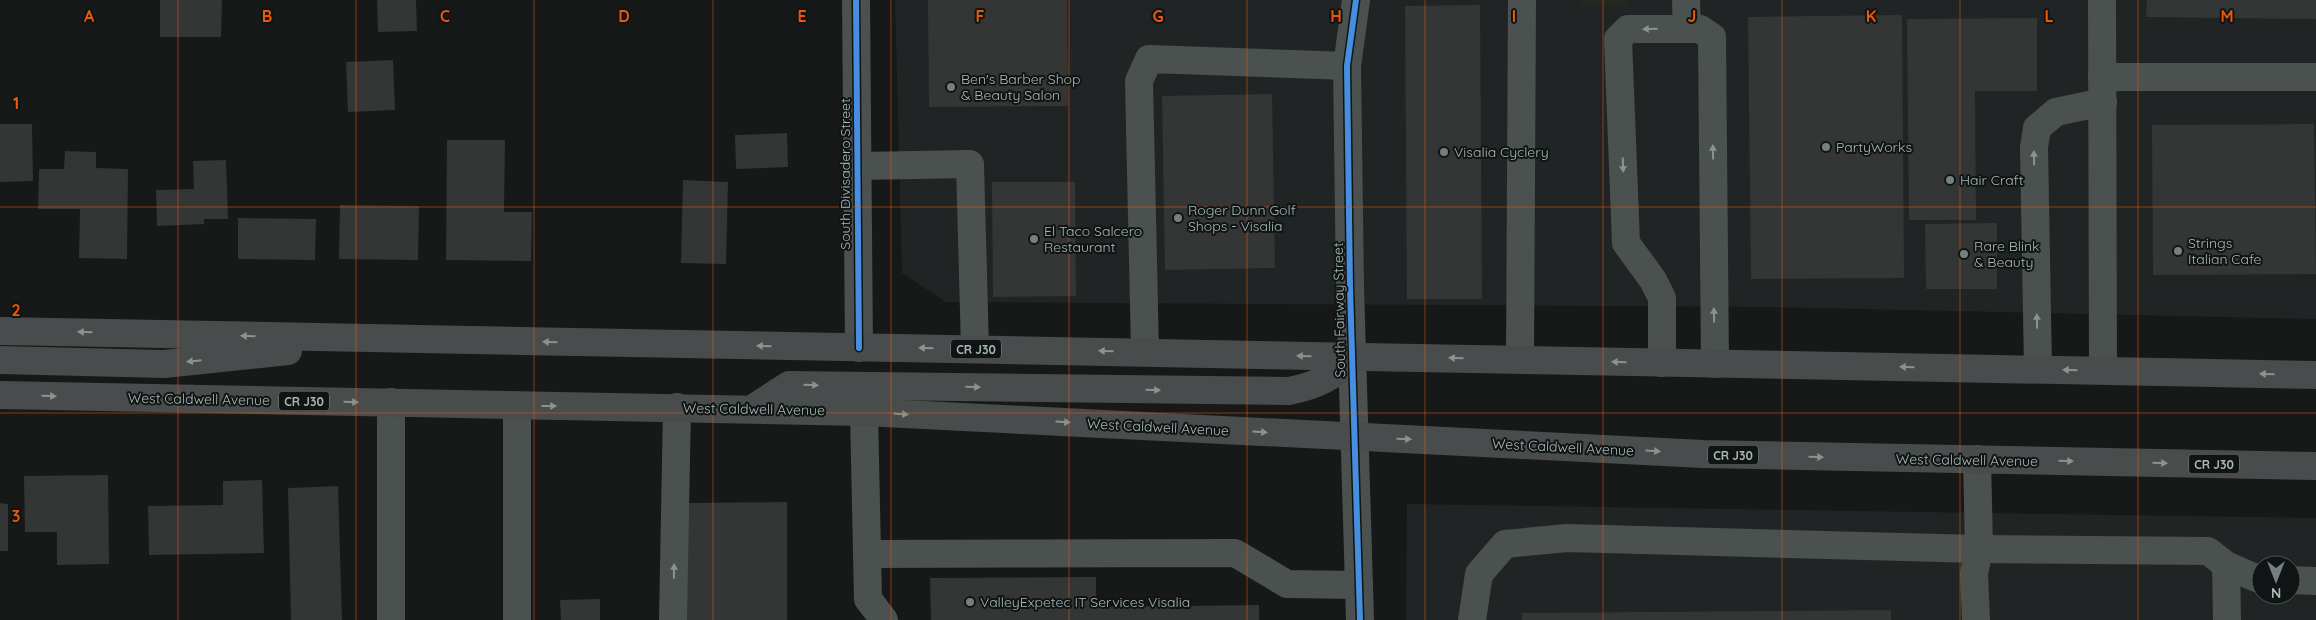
<svg xmlns="http://www.w3.org/2000/svg" width="2316" height="620" viewBox="0 0 2316 620" font-family="Quicksand,sans-serif">
	<style>
		.built { fill: #212424; fill-rule: evenodd }
		.green { fill: #26271f }
		.building { fill: #333635 }
		.lines { fill: none; stroke-linecap: round; stroke-linejoin: round }
		.minor { stroke: #4b514f; stroke-width: 28 }
		.major { stroke: #494c4c; stroke-width: 28 }
		.cycleway-casing { stroke: #111414; stroke-width: 9 }
		.cycleway { stroke: #468fdf; stroke-width: 6 }
		.oneway { fill: #879591 }
		.oneway2 { fill: #879490 }
		.grid { fill: none; stroke: #e8590c; stroke-width: 1; stroke-opacity: 0.55 }
		.poi-dot { fill: #75817e; stroke: #111414; stroke-width: 2 }
		.labels { text-anchor: middle; dominant-baseline: central; stroke-width: 4; stroke-linejoin: round; paint-order: stroke }
		.shield { fill: #111414; stroke: #7b8885; stroke-width: 1 }
		.shield-label { font-size: 12px; font-weight: bold; fill: #a8bab5 }
		.poi-label { font-size: 14px; fill: #a8bab5; stroke: #111414; text-anchor: start }
		.street-label { font-size: 14px; fill: #a8bab5; stroke: #111414 }
		.grid-label { font-size: 16px; text-anchor: middle; font-weight: bold; fill: #e8590c; stroke: #111414; stroke-width: 4; stroke-linejoin: round; paint-order: stroke }
	</style>
	<rect width="100%" height="100%" fill="#171818"/>
	<!-- built -->
	<g class="built">
		<polygon points="895,0 2316,0 2316,319 1768,307 946,302 902,273"/>
		<path d="M1407 504 2316 518V620H1406ZM2261 565H2291V595H2261Z"/>
	</g>
	<!-- green -->
	<polygon class="green" points="1581,0 1627,0 1627,5 1581,6"/>
	<!-- building -->
	<g class="building">
		<polygon points="160,0 222,0 221,37 160,37"/>
		<polygon points="377,0 416,0 417,31 378,32"/>
		<polygon points="928,0 1067,0 1068,106 929,107"/>
		<polygon points="2147,0 2316,0 2316,19 2146,17"/>
		<polygon points="1480,5 1482,299 1407,299 1405,6"/>
		<polygon points="1902,15 1904,278 1751,279 1748,17"/>
		<polygon points="2037,18 2037,91 1975,91 1976,220 1909,220 1907,19"/>
		<polygon points="393,60 395,110 348,112 346,62"/>
		<polygon points="1272,94 1275,268 1165,270 1162,96"/>
		<polygon points="0,124 32,124 33,181 0,182"/>
		<polygon points="2314,124 2316,274 2153,275 2152,125"/>
		<polygon points="787,133 788,167 736,169 735,135"/>
		<polygon points="447,140 505,140 504,212 532,212 531,261 446,260"/>
		<polygon points="65,151 96,152 96,168 128,169 127,259 79,258 80,209 38,209 39,169 64,169"/>
		<polygon points="226,160 228,219 204,219 204,224 157,226 156,190 194,189 193,161"/>
		<polygon points="683,180 728,182 726,264 681,263"/>
		<polygon points="992,182 1075,182 1076,296 993,297"/>
		<polygon points="340,205 419,206 418,260 339,259"/>
		<polygon points="238,218 316,219 315,260 238,259"/>
		<polygon points="1997,223 1997,289 1926,289 1925,224"/>
		<polygon points="108,475 109,564 57,565 57,532 25,532 24,476"/>
		<polygon points="262,480 264,553 149,555 148,506 223,505 223,481"/>
		<polygon points="338,486 342,620 291,620 288,488"/>
		<polygon points="787,502 787,620 685,620 684,503"/>
		<polygon points="0,503 8,504 8,551 0,551"/>
		<polygon points="1096,577 1096,607 1259,605 1259,620 931,620 930,578"/>
		<polygon points="600,599 600,620 561,620 560,600"/>
		<polygon points="1891,610 1891,620 1522,620 1522,613"/>
	</g>
	<g class="lines">
		<!-- minor -->
		<g class="minor">
			<polyline points="856,0 859,348"/>
			<polyline points="1356,0 1347,66 1350,287 1360,620"/>
			<polyline points="1686,0 1687,29"/>
			<polyline points="2102,0 2103,370"/>
			<polyline points="2102,77 2316,77"/>
			<polyline points="858,166 970,164 975,349"/>
			<polyline points="1145,352 1139,81 1149,59 1347,66"/>
			<polyline points="1520,359 1522,0"/>
			<polyline points="1662,363 1662,298 1653,280 1626,243 1618,39 1628,29 1700,29 1712,37 1715,364"/>
			<polyline points="2038,369 2034,147 2037,128 2056,112 2103,102"/>
			<polyline points="391,402 391,620"/>
			<polyline points="517,406 517,620"/>
			<polyline points="864,412 868,599 884,620"/>
			<polyline points="867,554 1235,553 1287,584 1359,585"/>
			<polyline points="2226,565 2227,620"/>
			<polyline points="2291,580 2316,581"/>
			<polyline points="673,620 677,407"/>
			<polyline points="1472,620 1479,574 1505,544 1567,538 1979,549 2208,551 2226,565 2256,578 2261,579"/>
			<polyline points="1976,620 1974,574 1979,549 1977,459"/>
		</g>
		<!-- major -->
		<g class="major">
			<polyline points="0,331 2316,375"/>
			<polyline points="0,360 164,364 288,351"/>
			<polyline points="0,395 864,412 1703,454 2316,466"/>
			<path d="M752 409 789 385 1289 391C1315 386 1335 377 1352 357"/>
		</g>
		<!-- cycleway casing -->
		<g class="cycleway-casing">
			<g id="cycleway">
				<polyline points="856,0 859,348"/>
				<polyline points="1356,0 1347,66 1350,287 1360,620"/>
			</g>
		</g>
		<!-- cycleway -->
		<use href="#cycleway" class="cycleway"/>
	</g>
	<!-- one-way arrows -->
	<defs><path id="oneway-solid" d="M-6-.8H1V-3.2L6.5 0L1 3.2V.8H-6Z" transform="scale(1.25)"/></defs>
	<g class="oneway">
		<use href="#oneway-solid" transform="translate(1650 29) rotate(179)"/>
		<use href="#oneway-solid" transform="translate(1713 152) rotate(-91)"/>
		<use href="#oneway-solid" transform="translate(2034 158) rotate(-91)"/>
		<use href="#oneway-solid" transform="translate(1623 165) rotate(88)"/>
		<use href="#oneway-solid" transform="translate(1714 315) rotate(-91)"/>
		<use href="#oneway-solid" transform="translate(2037 321) rotate(-91)"/>
		<use href="#oneway-solid" transform="translate(674 571) rotate(-89)"/>
	</g>
	<g class="oneway2">
		<use href="#oneway-solid" transform="translate(85 332) rotate(-179)"/>
		<use href="#oneway-solid" transform="translate(248 336) rotate(-179)"/>
		<use href="#oneway-solid" transform="translate(550 342) rotate(-179)"/>
		<use href="#oneway-solid" transform="translate(764 346) rotate(-179)"/>
		<use href="#oneway-solid" transform="translate(926 348) rotate(-179)"/>
		<use href="#oneway-solid" transform="translate(1106 351) rotate(-179)"/>
		<use href="#oneway-solid" transform="translate(1304 356) rotate(-178)"/>
		<use href="#oneway-solid" transform="translate(1456 358) rotate(-178)"/>
		<use href="#oneway-solid" transform="translate(194 361) rotate(174)"/>
		<use href="#oneway-solid" transform="translate(1619 362) rotate(-179)"/>
		<use href="#oneway-solid" transform="translate(1907 367) rotate(-179)"/>
		<use href="#oneway-solid" transform="translate(2070 370) rotate(-179)"/>
		<use href="#oneway-solid" transform="translate(2267 374) rotate(-179)"/>
		<use href="#oneway-solid" transform="translate(811 385) rotate(1)"/>
		<use href="#oneway-solid" transform="translate(973 387) rotate(1)"/>
		<use href="#oneway-solid" transform="translate(1153 390) rotate(1)"/>
		<use href="#oneway-solid" transform="translate(49 396) rotate(1)"/>
		<use href="#oneway-solid" transform="translate(351 402) rotate(1)"/>
		<use href="#oneway-solid" transform="translate(549 406)"/>
		<use href="#oneway-solid" transform="translate(901 414) rotate(3)"/>
		<use href="#oneway-solid" transform="translate(1063 422) rotate(3)"/>
		<use href="#oneway-solid" transform="translate(1260 432) rotate(3)"/>
		<use href="#oneway-solid" transform="translate(1404 439) rotate(2)"/>
		<use href="#oneway-solid" transform="translate(1653 451) rotate(3)"/>
		<use href="#oneway-solid" transform="translate(1816 457) rotate(1)"/>
		<use href="#oneway-solid" transform="translate(2066 461) rotate(1)"/>
		<use href="#oneway-solid" transform="translate(2160 463) rotate(1)"/>
	</g>
	<!-- grid -->
	<path class="grid" d="M178 0V620M356 0V620M534 0V620M713 0V620M891 0V620M1069 0V620M1247 0V620M1425 0V620M1603 0V620M1782 0V620M1960 0V620M2138 0V620M0 207H2316M0 413H2316"/>
	<!-- markers -->
	<g class="poi-dot">
		<circle cx="951" cy="87" r="5"/>
		<circle cx="1826" cy="147" r="5"/>
		<circle cx="1444" cy="152" r="5"/>
		<circle cx="1950" cy="180" r="5"/>
		<circle cx="1178" cy="218" r="5"/>
		<circle cx="1034" cy="239" r="5"/>
		<circle cx="2178" cy="251" r="5"/>
		<circle cx="1964" cy="254" r="5"/>
		<circle cx="970" cy="602" r="5"/>
	</g>
	<g class="labels">
		<!-- shield labels -->
		<g class="shield">
			<rect x="951" y="339.5" width="50" height="19" rx="4"/>
			<rect x="279" y="391.5" width="50" height="19" rx="4"/>
			<rect x="1708" y="445.5" width="50" height="19" rx="4"/>
			<rect x="2189" y="454.5" width="50" height="19" rx="4"/>
		</g>
		<g class="shield-label">
			<text x="976" y="349">CR J30</text>
			<text x="304" y="401">CR J30</text>
			<text x="1733" y="455">CR J30</text>
			<text x="2214" y="464">CR J30</text>
		</g>
		<!-- poi labels -->
		<g class="poi-label">
			<text x="961" y="79">Ben's Barber Shop<tspan x="961" dy="16">&amp; Beauty Salon</tspan></text>
			<text x="1836" y="147">PartyWorks</text>
			<text x="1454" y="152">Visalia Cyclery</text>
			<text x="1960" y="180">Hair Craft</text>
			<text x="1188" y="210">Roger Dunn Golf<tspan x="1188" dy="16">Shops - Visalia</tspan></text>
			<text x="1044" y="231">El Taco Salcero<tspan x="1044" dy="16">Restaurant</tspan></text>
			<text x="2188" y="243">Strings<tspan x="2188" dy="16">Italian Cafe</tspan></text>
			<text x="1974" y="246">Rare Blink<tspan x="1974" dy="16">&amp; Beauty</tspan></text>
			<text x="980" y="602">ValleyExpetec IT Services Visalia</text>
		</g>
		<!-- street labels -->
		<g class="street-label">
			<text transform="translate(845 174) rotate(-90)">South Divisadero Street</text>
			<text transform="translate(1339 310) rotate(-91)">South Fairway Street</text>
			<text transform="translate(199 399) rotate(1)">West Caldwell Avenue</text>
			<text transform="translate(754 409) rotate(1)">West Caldwell Avenue</text>
			<text transform="translate(1158 427) rotate(3)">West Caldwell Avenue</text>
			<text transform="translate(1563 447) rotate(3)">West Caldwell Avenue</text>
			<text transform="translate(1967 460) rotate(1)">West Caldwell Avenue</text>
		</g>
	</g>
	<g class="grid-label">
		<text x="89" y="22">A</text>
		<text x="267" y="22">B</text>
		<text x="445" y="22">C</text>
		<text x="624" y="22">D</text>
		<text x="802" y="22">E</text>
		<text x="980" y="22">F</text>
		<text x="1158" y="22">G</text>
		<text x="1336" y="22">H</text>
		<text x="1514" y="22">I</text>
		<text x="1692" y="22">J</text>
		<text x="1871" y="22">K</text>
		<text x="2049" y="22">L</text>
		<text x="2227" y="22">M</text>
		<text x="16" y="109">1</text>
		<text x="16" y="316">2</text>
		<text x="16" y="522">3</text>
	</g>
	<!-- north arrow -->
	<g transform="translate(2276 580) rotate(180)"><circle r="24" fill="#111414" stroke="#4d5654"/>
	<path d="M0-4L9 19L0 12L-9 19Z" fill="#75817e"/>
	<text y="-8" font-size="14" font-weight="bold" text-anchor="middle" fill="#a8bab5">N</text>
	</g>
</svg>
